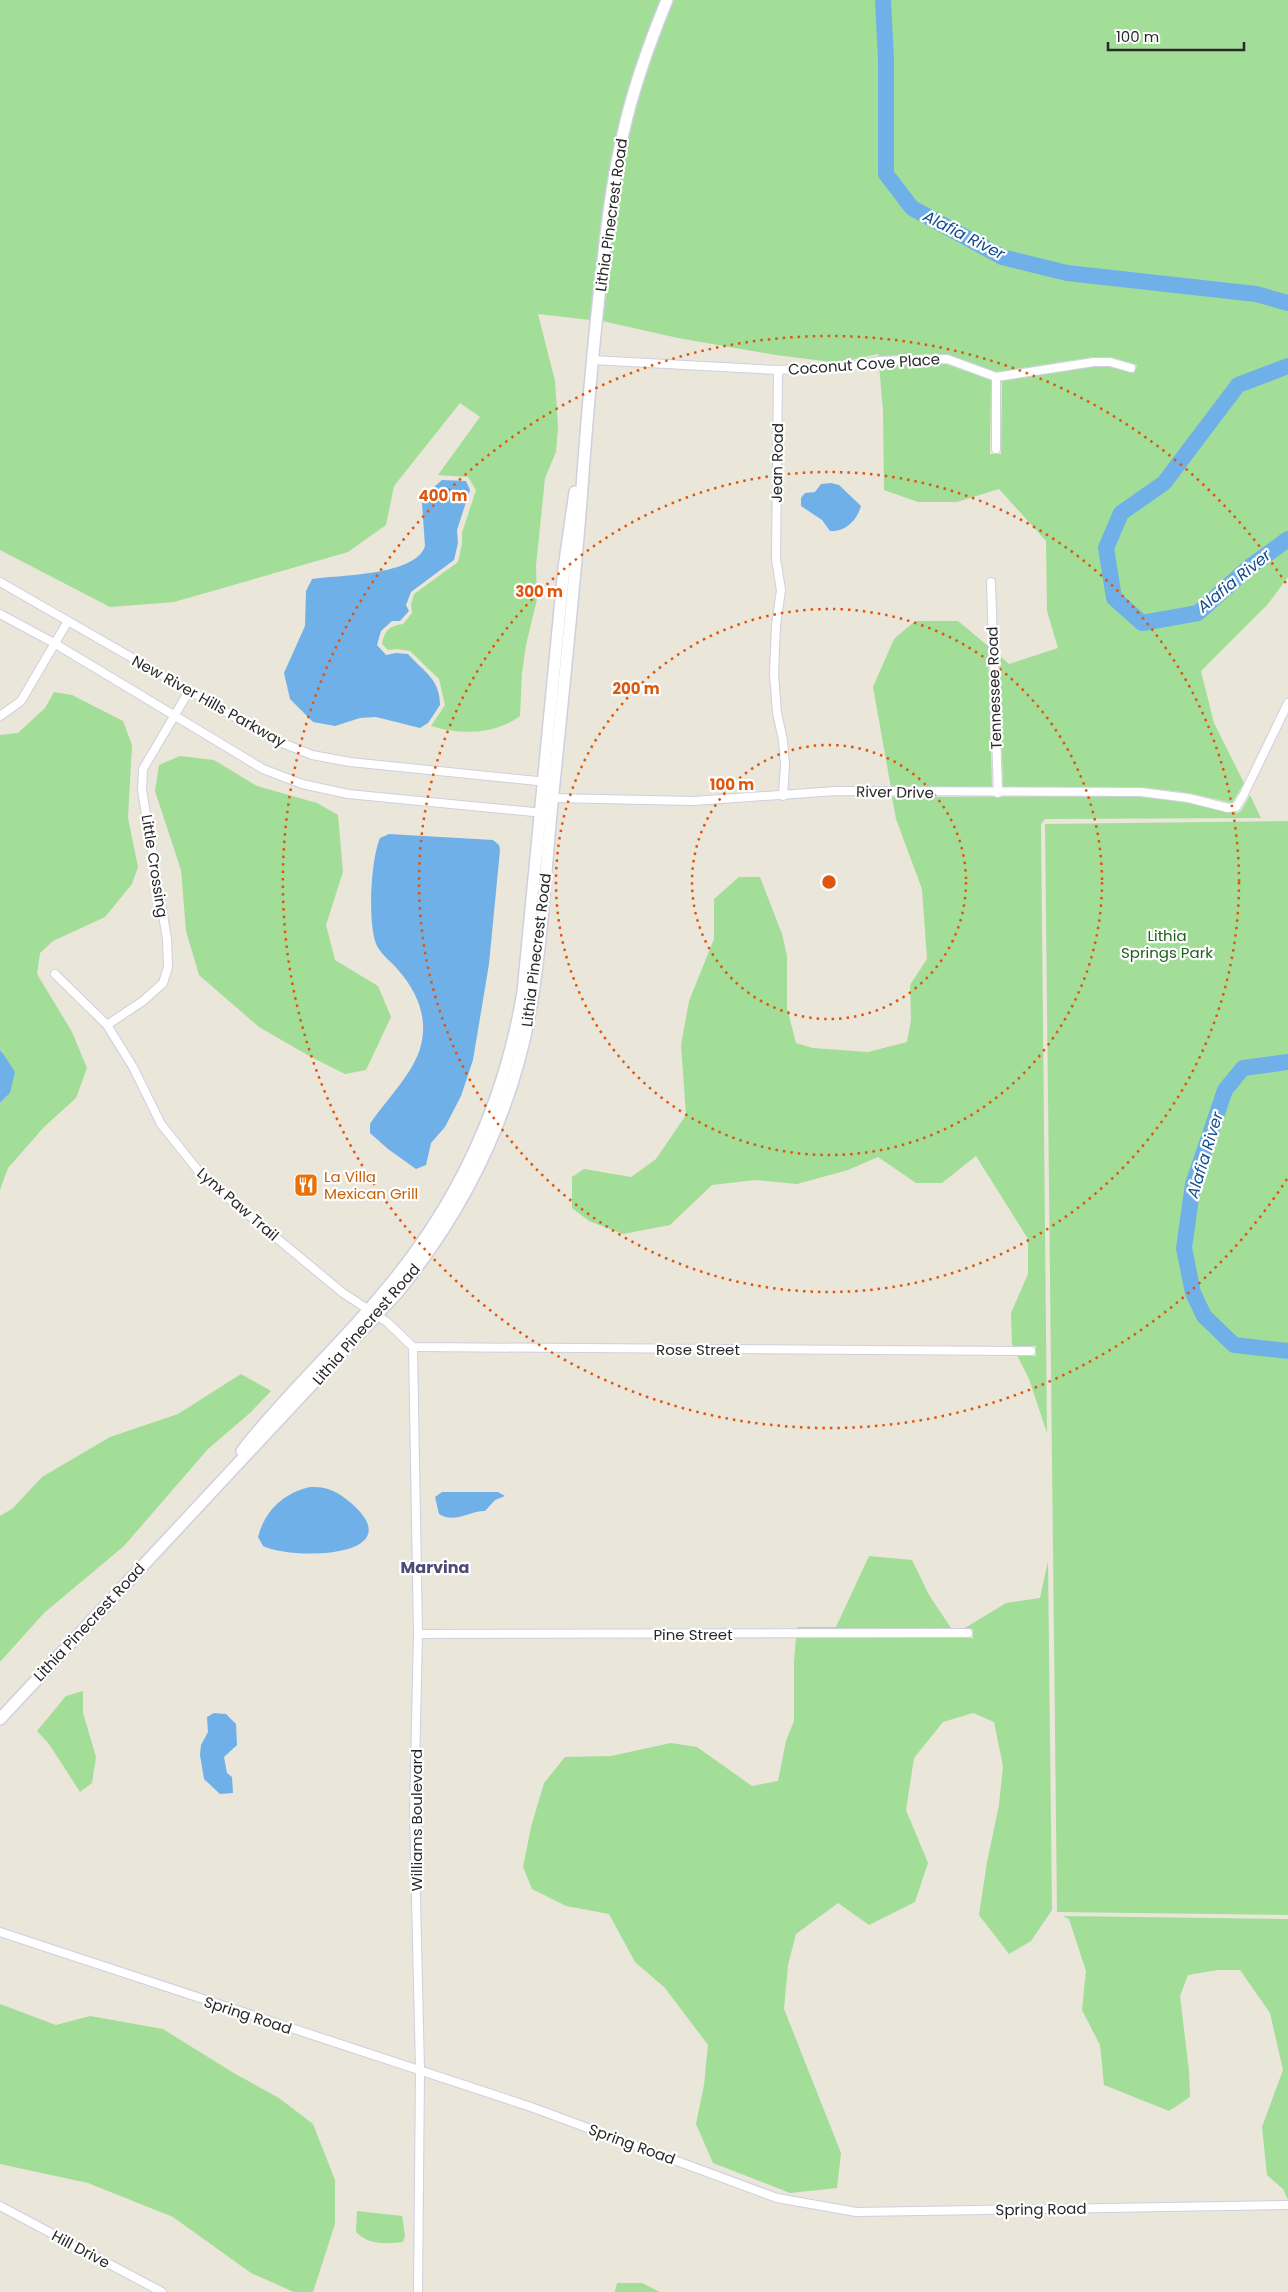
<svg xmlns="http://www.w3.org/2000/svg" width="1288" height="2292" viewBox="0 0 1288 2292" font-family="Poppins,sans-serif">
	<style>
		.green { fill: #a2de98 }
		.water { fill: #70b0e8 }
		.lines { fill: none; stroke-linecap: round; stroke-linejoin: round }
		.river { stroke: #70b0e8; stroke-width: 16 }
		.street-casing { stroke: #cfcfe0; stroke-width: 10 }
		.secondary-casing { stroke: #cfcfe0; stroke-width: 14 }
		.street { stroke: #fff; stroke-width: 8 }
		.secondary { stroke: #fff; stroke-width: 11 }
		.ring { fill: none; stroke: #de570d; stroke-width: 2.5; stroke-dasharray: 2.5 5 }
		.labels { text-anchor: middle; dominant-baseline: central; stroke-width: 4.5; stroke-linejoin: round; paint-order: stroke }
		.street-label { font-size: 15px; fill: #282828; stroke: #fff }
		.park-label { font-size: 15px; fill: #1d601c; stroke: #fff }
		.food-label { font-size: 15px; fill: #c56008; stroke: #fff; text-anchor: start }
		.water-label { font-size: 16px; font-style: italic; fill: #134c90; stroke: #fff }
		.neighbourhood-label { font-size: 16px; font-weight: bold; fill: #4c4b75; stroke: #fff }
		.centre { fill: #de570d; stroke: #fff; stroke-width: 2.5 }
		.ring-label { font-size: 15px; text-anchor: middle; font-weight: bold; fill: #de570d; stroke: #fff; stroke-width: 4.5; stroke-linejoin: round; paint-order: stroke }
	</style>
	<rect width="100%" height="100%" fill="#eae6d9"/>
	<!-- green -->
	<g class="green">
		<path d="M0 0H661C646 43 629 86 618 130 603 192 598 256 591 320L538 314 555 381 558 426 556 452 545 478 536 566 537 599 526 645 522 673 520 716C495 735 460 735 431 726L445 705 439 679 410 651 397 649 388 650 382 644C385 630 389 626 403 624L412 613 411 605 414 594 458 562 462 544V533L476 490 468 477 438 475 480 417 460 403 394 486 386 525 348 552 174 602 110 607 0 550Z"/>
		<path d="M673 0H1288V577L1268 604 1201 671 1214 723 1244 783 1232 803 1189 793 1141 787 1003 788 999 655 1009 664 1058 648 1047 611 1046 541 999 489 957 502H918L884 490 883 411 879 365 946 364 991 380 990 454H1001L1002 381 1094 366H1109L1134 373 1137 365 1111 357H1093L997 372 947 354 879 356 878 354 839 363 776 355 678 338 602 321C608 258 614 195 628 133 639 87 655 43 673 0Z"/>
		<polygon points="915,621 958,621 988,646 992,788 891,788 873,687 894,639"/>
		<polygon points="54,692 72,695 123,721 132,745 128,818 138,867 132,884 105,917 53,941 40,953 37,974 72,1032 87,1068 76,1098 44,1127 8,1168 0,1190 0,1103 10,1093 2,1050 0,1049 0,735 18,733 45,708"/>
		<polygon points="180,756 214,760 257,786 317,803 338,815 343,872 326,925 335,960 378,986 391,1017 366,1070 345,1074 311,1057 259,1027 199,975 186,931 181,870 155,791 159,765"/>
		<polygon points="1250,795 1261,818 1045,819 1041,824 1047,1433 1029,1379 1017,1355 1036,1356 1036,1346 1013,1346 1012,1344 1011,1313 1028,1274 1028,1239 976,1156 942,1183 916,1183 878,1157 848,1170 797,1184 755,1180 712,1185 670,1225 623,1234 589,1221 572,1208 572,1177 584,1169 631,1177 656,1159 686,1115 681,1045 689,1001 714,939 714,899 739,877 760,877 782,934 787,956 787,1008 796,1043 813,1048 868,1052 907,1042 911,1020 910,985 927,959 922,889 896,819 892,797 1139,796 1187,802 1237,813 1241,811"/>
		<polygon points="1288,821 1288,1915 1057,1912 1045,824"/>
		<polygon points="241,1374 271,1391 250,1413 208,1449 124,1546 44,1613 0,1662 0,1516 13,1508 42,1477 110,1437 178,1414"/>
		<polygon points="869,1556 912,1560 929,1595 951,1628 797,1629 797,1627 836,1627"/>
		<polygon points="1048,1561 1052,1910 1031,1941 1009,1954 979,1915 987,1862 999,1805 1003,1766 994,1722 973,1713 943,1722 914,1758 906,1810 928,1863 915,1902 869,1925 838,1903 796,1934 788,1965 784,2009 841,2153 837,2188 790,2193 713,2163 696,2124 704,2085 708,2045 665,1988 635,1962 609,1914 566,1906 532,1889 523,1867 531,1827 544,1783 565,1757 611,1756 671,1743 697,1747 752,1786 778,1781 786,1741 794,1721 794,1662 796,1638 973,1638 973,1629 965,1628 1006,1603 1040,1598"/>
		<polygon points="83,1691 83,1713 96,1757 92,1783 80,1792 49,1744 37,1731 66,1696"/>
		<polygon points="1063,1916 1288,1919 1288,2200 1283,2189 1267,2175 1262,2127 1283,2070 1270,2013 1240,1970 1218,1970 1188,1975 1180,1996 1189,2071 1190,2097 1169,2111 1104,2085 1100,2045 1082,2010 1086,1971 1069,1919"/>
		<polygon points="0,2004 56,2025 90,2016 163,2029 232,2072 279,2098 313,2124 335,2180 335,2224 313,2292 294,2292 251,2273 173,2217 88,2183 0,2164"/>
		<path d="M357 2211 402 2216 405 2235 403 2242C385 2244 369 2245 356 2232Z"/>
		<polygon points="617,2283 642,2283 660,2292 615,2292"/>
	</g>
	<!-- water -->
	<g class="water">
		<path d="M442 480 466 481 470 490 457 530 458 543 454 560 411 592 406 605 409 611 400 621H392L381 631 377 645 386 655 396 653 408 654C424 672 440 679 440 705L428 723 420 728 376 717 360 718 335 726 313 722 290 699 284 673 305 626 306 591 312 579C337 575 416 576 425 546L422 503 426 494Z"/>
		<path d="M831 483 839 485 861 506C857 520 846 532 830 531L822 520 801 506V498L805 493 815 492 821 484Z"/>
		<path d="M389 834 493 840 499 845 500 850 489 964 473 1060 461 1096 445 1127 431 1143 426 1165 416 1169 388 1149 370 1133V1124C385 1101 415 1072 421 1045 428 1017 417 992 399 971 392 962 383 957 377 946 367 926 371 858 380 838Z"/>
		<polygon points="0,1049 15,1072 10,1093 0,1103"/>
		<path d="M310 1487C328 1486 338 1492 351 1503 413 1557 295 1561 263 1546L258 1537C265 1510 284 1493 310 1487Z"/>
		<path d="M442 1492H498L505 1496 495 1500 485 1511C468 1511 455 1524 439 1514L435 1497Z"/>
		<polygon points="214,1713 226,1714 236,1724 237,1745 224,1757 227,1773 232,1777 233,1793 220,1794 204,1779 200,1755 201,1745 208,1732 207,1717"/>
	</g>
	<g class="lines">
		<!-- river -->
		<g class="river">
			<polyline points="883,0 886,59 886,174 912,208 1002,257 1067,273 1256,294 1288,303"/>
			<polyline points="1288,366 1238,385 1164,483 1121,513 1106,548 1114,598 1142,623 1198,613 1248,568 1288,539"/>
			<polyline points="1288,1062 1243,1068 1225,1090 1193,1184 1184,1248 1193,1293 1204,1316 1234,1345 1288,1351"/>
		</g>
		<!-- street casing -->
		<g class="street-casing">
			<g id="street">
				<polyline points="592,360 778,370 852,366 879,361 947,359 996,377 1094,362 1110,362 1131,368"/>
				<polyline points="778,370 776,559 781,590 776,625 774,674 777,713 783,740 785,765 783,796"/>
				<polyline points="996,449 996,377"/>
				<polyline points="0,582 275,740 312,755 350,762 547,782"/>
				<polyline points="991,582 998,793"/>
				<polyline points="0,614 54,643 263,769 302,784 348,794 544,813"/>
				<polyline points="0,716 21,701 68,621"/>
				<polyline points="552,798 693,801 836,791 1140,792 1188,798 1228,808 1236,807 1243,796 1288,703"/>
				<polyline points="55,974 107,1025 133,1067 161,1124 204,1178 343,1293 387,1322 413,1347 1031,1351"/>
				<polyline points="107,1025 143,1001 163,983 168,967 167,939 142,790 143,769 189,691"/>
				<polyline points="413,1347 418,1634 414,1812 420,2070 418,2292"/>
				<polyline points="418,1634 968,1633"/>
				<polyline points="0,1932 531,2107 777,2198 856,2212 1288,2205"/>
				<polyline points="0,2206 162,2292"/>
			</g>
		</g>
		<!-- secondary casing -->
		<g class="secondary-casing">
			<g id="secondary">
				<path d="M242 1451C285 1395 338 1348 383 1293 457 1206 504 1105 523 992L564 568 575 492"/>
				<path d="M0 1719 397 1293C463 1212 509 1120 529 1017 542 947 545 874 552 803 562 702 573 602 581 501 586 430 592 358 600 287 606 236 611 184 623 134 633 88 649 44 667 0"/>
			</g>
		</g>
		<!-- street -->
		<use href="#street" class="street"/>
		<!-- secondary -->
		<use href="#secondary" class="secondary"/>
	</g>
	<!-- distance rings -->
	<g class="ring">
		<circle cx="829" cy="882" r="137"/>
		<circle cx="829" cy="882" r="273"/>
		<circle cx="829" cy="882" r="410"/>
		<path d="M1287 1179A546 546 0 1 1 1287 585"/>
	</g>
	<!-- icons -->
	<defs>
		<g id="restaurant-square" transform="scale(1.25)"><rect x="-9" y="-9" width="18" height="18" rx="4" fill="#e8710a" stroke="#fff"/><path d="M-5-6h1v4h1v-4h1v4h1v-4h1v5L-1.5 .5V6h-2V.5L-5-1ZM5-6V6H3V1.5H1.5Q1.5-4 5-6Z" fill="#fff"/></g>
	</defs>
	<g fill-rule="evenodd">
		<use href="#restaurant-square" x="306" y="1185"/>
	</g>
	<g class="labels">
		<!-- street labels -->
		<g class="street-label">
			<text transform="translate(611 215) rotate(-82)">Lithia Pinecrest Road</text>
			<text transform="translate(864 364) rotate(-4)">Coconut Cove Place</text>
			<text transform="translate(777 463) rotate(-89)">Jean Road</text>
			<text transform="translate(994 688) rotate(-92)">Tennessee Road</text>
			<text transform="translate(209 701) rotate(29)">New River Hills Parkway</text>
			<text transform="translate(895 792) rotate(1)">River Drive</text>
			<text transform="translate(155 866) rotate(81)">Little Crossing</text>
			<text transform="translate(536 950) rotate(-83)">Lithia Pinecrest Road</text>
			<text transform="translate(238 1204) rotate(41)">Lynx Paw Trail</text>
			<text transform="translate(366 1324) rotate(-49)">Lithia Pinecrest Road</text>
			<text x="698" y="1349">Rose Street</text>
			<text transform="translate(89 1622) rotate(-47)">Lithia Pinecrest Road</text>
			<text x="693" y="1634">Pine Street</text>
			<text transform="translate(416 1820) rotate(-90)">Williams Boulevard</text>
			<text transform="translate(248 2015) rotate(18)">Spring Road</text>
			<text transform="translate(632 2144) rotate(20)">Spring Road</text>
			<text transform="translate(1041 2209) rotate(-1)">Spring Road</text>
			<text transform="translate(81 2249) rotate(28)">Hill Drive</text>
		</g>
		<!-- park labels -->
		<g class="park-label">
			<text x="1167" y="935">Lithia<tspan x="1167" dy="17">Springs Park</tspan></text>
		</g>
		<!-- food labels -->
		<g class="food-label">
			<text x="324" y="1176">La Villa<tspan x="324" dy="17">Mexican Grill</tspan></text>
		</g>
		<!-- water labels -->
		<g class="water-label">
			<text transform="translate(964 235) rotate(27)">Alafia River</text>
			<text transform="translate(1234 581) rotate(-39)">Alafia River</text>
			<text transform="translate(1205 1155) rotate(-73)">Alafia River</text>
		</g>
		<!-- neighbourhood labels -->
		<g class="neighbourhood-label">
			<text x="435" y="1567">Marvina</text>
		</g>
	</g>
	<circle cx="829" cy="882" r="8" class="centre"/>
	<g class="ring-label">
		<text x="443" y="501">400 m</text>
		<text x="539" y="597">300 m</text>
		<text x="636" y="694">200 m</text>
		<text x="732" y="790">100 m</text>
	</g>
	<!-- scale -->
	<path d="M1108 42v8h136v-8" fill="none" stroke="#282828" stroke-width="2.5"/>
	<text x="1116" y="42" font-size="15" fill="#282828" stroke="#ffffff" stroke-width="4" paint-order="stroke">100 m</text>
</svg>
